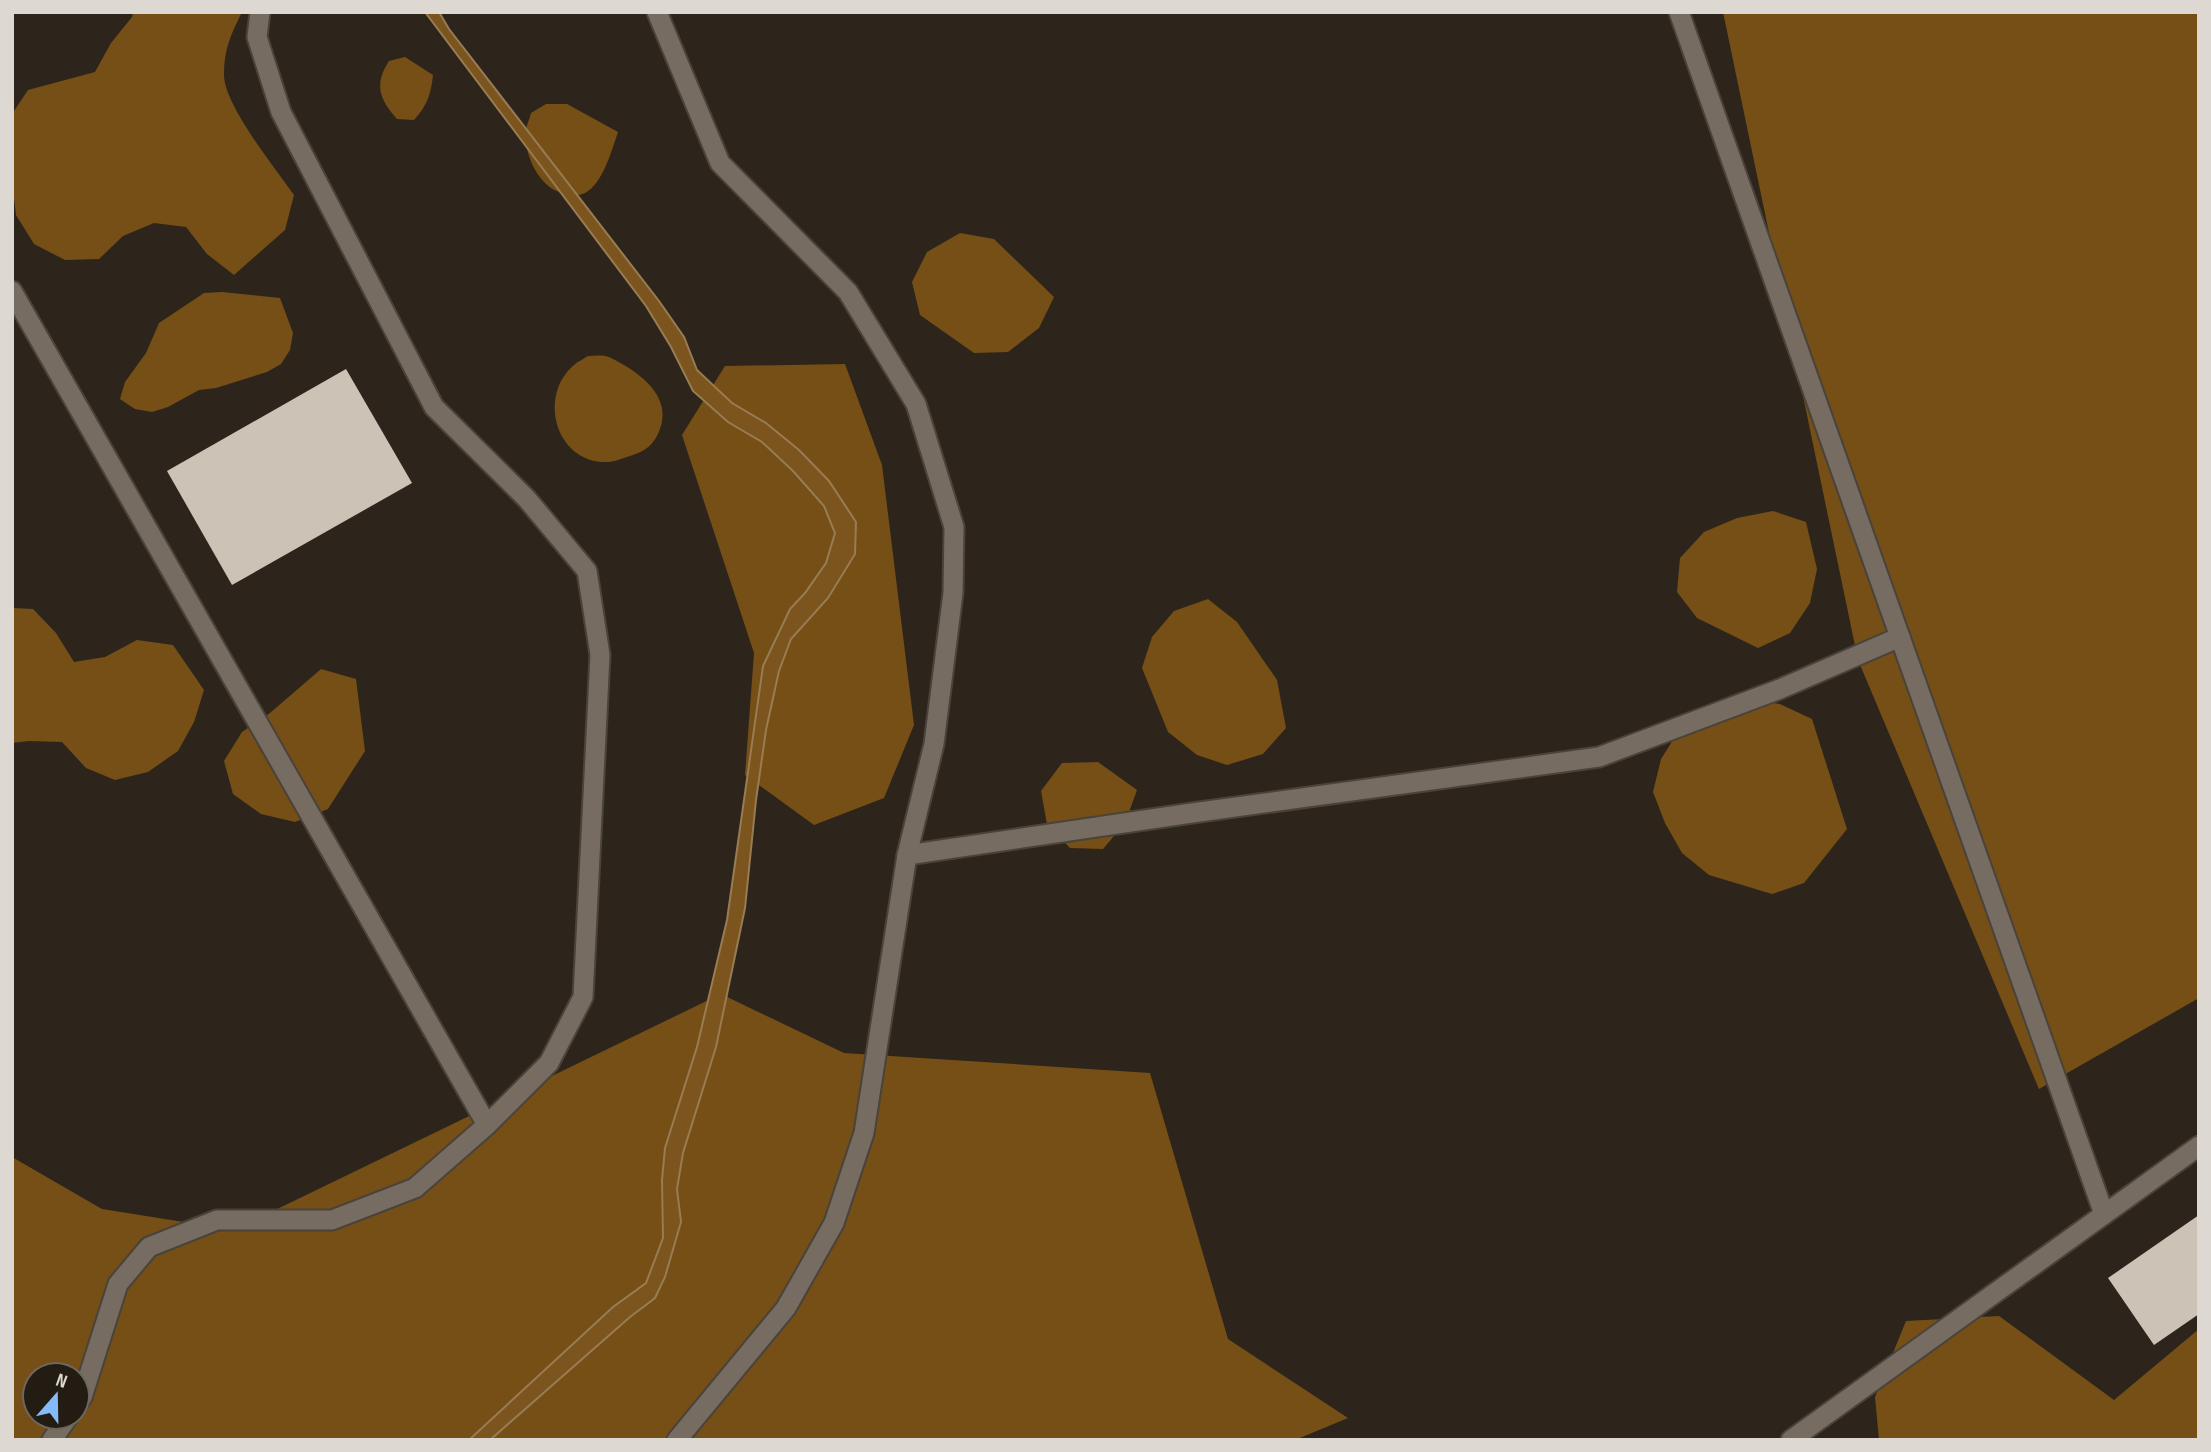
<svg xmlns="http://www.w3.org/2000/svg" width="2211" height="1452" viewBox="0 0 2211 1452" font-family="'Sofia Sans Condensed',sans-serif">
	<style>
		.forest { fill: #754f16; fill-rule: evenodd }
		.water { fill: #7b551d; stroke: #987c53; stroke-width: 2 }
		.building { fill: #cdc2b6 }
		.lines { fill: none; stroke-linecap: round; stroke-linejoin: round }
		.lane-casing { stroke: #49433b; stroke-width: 23 }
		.lane { stroke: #766c61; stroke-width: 19 }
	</style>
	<rect width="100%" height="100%" fill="#2d251b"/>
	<!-- forest -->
	<g class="forest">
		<path d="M133 12H242C231 34 224 49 224 74 223 104 276 169 294 195L285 230 234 275 207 254 186 227 154 223 123 236 99 259 65 260 34 244 16 215 12 182V114L28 90 95 72 111 43 132 17Z"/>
		<polygon points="1723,12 2199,12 2199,998 2039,1089 1858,660"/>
		<path d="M405 57 433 75C431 94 427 106 414 120L397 119C379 99 374 84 389 61Z"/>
		<path d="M546 104H567L618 132C612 149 603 184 585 193 577 197 567 195 559 192 537 184 523 152 526 129 527 124 530 118 531 113Z"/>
		<polygon points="960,233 994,239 1054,297 1039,328 1008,352 974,353 920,315 912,282 927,252"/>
		<polygon points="222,292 280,298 293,333 290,350 281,364 267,372 216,388 199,390 168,407 152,412 135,409 120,399 125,382 146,353 159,323 204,293"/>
		<path d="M588 356C593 356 600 355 605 356 611 357 618 362 624 365 646 378 671 400 660 429 654 445 646 451 630 456 623 458 616 461 609 462 556 465 537 396 574 365 578 361 584 359 588 356Z"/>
		<polygon points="845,364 882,465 914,725 884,798 814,825 745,775 754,653 682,435 725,366"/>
		<polygon points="1773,511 1806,522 1817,569 1810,603 1790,633 1758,648 1697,618 1677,592 1680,558 1704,532 1737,518"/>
		<polygon points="1208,599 1237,622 1277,680 1286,728 1263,754 1227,765 1197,755 1168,732 1142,668 1152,637 1174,611"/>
		<polygon points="12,608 33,609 56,633 74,662 105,657 137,640 173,645 204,690 194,722 178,751 148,772 115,780 86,768 62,742 29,741 12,743"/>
		<polygon points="321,669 356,679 365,751 328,809 295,822 261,814 233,794 224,761 242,732 270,713"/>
		<polygon points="1745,699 1780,704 1812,719 1847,829 1804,883 1772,894 1709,875 1682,853 1665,823 1653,792 1661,759 1680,729"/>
		<polygon points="1098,762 1137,790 1125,823 1103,849 1070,848 1047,824 1041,791 1062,763"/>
		<path d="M721 994 844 1053 1150 1073 1228 1339 1348 1418 1295 1440H12V1157L102 1209 234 1230ZM35 1375H77V1417H35Z"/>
		<polygon points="1999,1316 2114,1400 2199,1329 2199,1440 1879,1440 1875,1397 1906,1321"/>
	</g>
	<!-- water -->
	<polygon class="water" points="425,12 439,12 449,29 659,301 684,337 697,370 732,403 766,423 799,450 829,481 856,522 855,554 828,598 791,639 779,671 766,730 756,800 745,908 716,1047 683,1153 677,1189 681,1222 665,1277 655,1298 630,1317 490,1440 469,1440 613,1307 646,1283 663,1238 662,1180 665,1148 697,1047 727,920 763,666 790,609 805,593 826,563 835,533 824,506 793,471 762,442 728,422 693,391 671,347 646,306"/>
	<!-- building -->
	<g class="building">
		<polygon points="346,369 412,483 232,585 167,471"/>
		<polygon points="2199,1215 2199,1314 2154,1345 2108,1278"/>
	</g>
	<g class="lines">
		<!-- lane casing -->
		<g class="lane-casing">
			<g id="lane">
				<polyline points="657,12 720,163 848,292 916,404 954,527 953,593 934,744 907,855 864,1133 834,1223 786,1308 677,1440"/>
				<polyline points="1679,12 2104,1214"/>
				<polyline points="12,291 487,1125"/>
				<polyline points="907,855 1192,813 1599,757 1780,689 1900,637"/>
				<polyline points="77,1404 82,1397 118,1284 149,1247 217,1220 332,1220 415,1188 487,1125 549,1063 583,997 600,655 587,571 527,499 434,407 281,112 257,37 260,12"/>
				<polyline points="52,1440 68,1417"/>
				<polyline points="1791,1440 2199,1146"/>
			</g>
		</g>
		<!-- lane -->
		<use href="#lane" class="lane"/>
	</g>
	<!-- border -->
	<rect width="2211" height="1452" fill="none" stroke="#ddd8d1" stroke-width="28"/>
	<!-- north arrow -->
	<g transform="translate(56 1396) rotate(20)"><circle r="33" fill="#231c12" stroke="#6d675e" stroke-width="2"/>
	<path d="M0-5L12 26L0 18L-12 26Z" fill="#85bbfb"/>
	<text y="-10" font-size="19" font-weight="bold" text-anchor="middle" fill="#ddd8d1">N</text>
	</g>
</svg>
